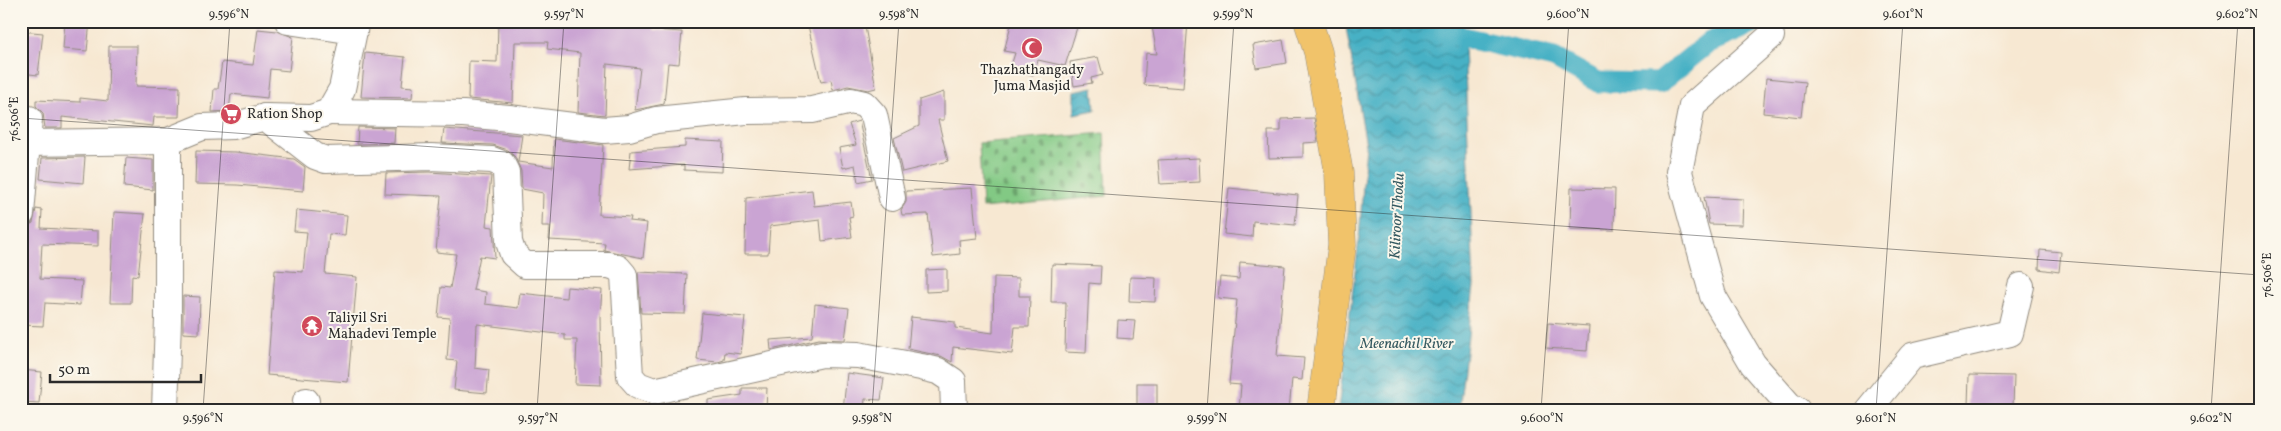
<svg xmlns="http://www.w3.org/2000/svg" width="2281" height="431" viewBox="0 0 2281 431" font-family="Vollkorn,serif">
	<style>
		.cemetery { fill: url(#cemetery-stones); stroke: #567a58 }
		.water { fill: url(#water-waves); stroke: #396e78 }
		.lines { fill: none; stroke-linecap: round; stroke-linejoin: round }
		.canal { stroke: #47b1c5; stroke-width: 21 }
		.building { fill: #caa4d3 }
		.minor-casing { stroke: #918a7e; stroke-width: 28 }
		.major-casing { stroke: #918a7e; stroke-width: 29 }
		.minor { stroke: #fff; stroke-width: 26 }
		.major { stroke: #f1c36a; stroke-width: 28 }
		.ticks { fill: none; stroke: #2b2b2b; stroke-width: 1; stroke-opacity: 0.45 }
		.labels { text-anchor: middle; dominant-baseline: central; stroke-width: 4; stroke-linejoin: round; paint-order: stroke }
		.poi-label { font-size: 14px; fill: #2b2b2b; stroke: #fbf7ec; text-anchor: start }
		.water-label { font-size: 15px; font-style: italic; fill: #355a61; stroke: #fbf7ec }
		.neatline { fill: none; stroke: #2b2b2b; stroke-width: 2 }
		.ticks-label { font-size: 12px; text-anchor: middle; fill: #2b2b2b }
	</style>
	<defs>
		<pattern id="cemetery-stones" width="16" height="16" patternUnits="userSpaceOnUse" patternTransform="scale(1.25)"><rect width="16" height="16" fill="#82c984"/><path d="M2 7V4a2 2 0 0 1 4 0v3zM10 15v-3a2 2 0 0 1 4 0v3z" fill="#6ba36c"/></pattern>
		<pattern id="water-waves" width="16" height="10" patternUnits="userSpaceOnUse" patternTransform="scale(1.25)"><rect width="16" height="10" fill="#47b1c5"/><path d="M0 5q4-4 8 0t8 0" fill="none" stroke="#3b90a0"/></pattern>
	</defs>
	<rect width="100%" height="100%" fill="#fbf7ec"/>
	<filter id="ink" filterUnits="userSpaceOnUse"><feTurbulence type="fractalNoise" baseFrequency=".02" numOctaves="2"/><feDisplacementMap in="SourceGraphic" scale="10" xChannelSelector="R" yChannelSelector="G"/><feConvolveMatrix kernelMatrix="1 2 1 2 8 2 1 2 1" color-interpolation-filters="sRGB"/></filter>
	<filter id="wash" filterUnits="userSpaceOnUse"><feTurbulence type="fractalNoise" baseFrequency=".0096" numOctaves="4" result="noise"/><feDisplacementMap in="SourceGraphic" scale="20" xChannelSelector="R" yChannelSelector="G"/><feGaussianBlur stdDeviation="1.12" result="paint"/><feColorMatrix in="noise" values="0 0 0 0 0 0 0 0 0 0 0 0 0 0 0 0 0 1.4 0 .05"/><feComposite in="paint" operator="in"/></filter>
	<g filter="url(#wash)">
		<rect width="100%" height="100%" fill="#f7e8d2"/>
		<!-- cemetery -->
		<polygon class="cemetery" points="1104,133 1107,196 982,208 979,143"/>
		<!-- water -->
		<g class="water">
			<polygon points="1345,21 1463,21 1474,286 1459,410 1338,410 1359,239 1366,145"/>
			<polygon points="1093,87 1095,110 1074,114 1074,91"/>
		</g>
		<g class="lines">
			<!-- canal -->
			<polyline class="canal" points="1437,31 1554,58 1598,82 1659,83 1708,43 1759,21"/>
		</g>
		<g id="blocks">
			<!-- building -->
			<g class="building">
				<polygon points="65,21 90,21 87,51 63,49"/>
				<polygon points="498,21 630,21 655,24 654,30 682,32 679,64 668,63 664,104 635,110 640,68 607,64 605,115 578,112 580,53 547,49 548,42 515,42 513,103 468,99 469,61 497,62"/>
				<polygon points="807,21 833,21 834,27 864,21 876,88 868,90 848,86 833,90 831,80 821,82"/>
				<polygon points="1012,21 1079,21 1065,66 1038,60 1033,75 1010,69 1015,53 1004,51"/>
				<polygon points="1151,21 1188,21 1183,88 1144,85 1146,53 1157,54"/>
				<polygon points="258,29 277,31 293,37 289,71 270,69 267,98 231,94 229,111 212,112 214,89 218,89 222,62 253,65"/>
				<polygon points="21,31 43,33 38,75 21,73"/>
				<polygon points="1283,40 1287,63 1256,68 1253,45"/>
				<polygon points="109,46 137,46 136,86 180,87 179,117 154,117 153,126 62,117 62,128 45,128 43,113 36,106 36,100 80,102 80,98 108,101"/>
				<polygon points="365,53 405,57 402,86 413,87 412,98 361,97"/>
				<polygon points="1098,57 1103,75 1091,78 1092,83 1074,86 1070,62"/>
				<polygon points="1766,78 1805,82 1801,117 1763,113"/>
				<polygon points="944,92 944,120 938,120 948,161 902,172 894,138 919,126 919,100"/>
				<polygon points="1314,118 1318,142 1303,143 1303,157 1269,158 1268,131 1281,131 1281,119"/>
				<polygon points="859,121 872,179 858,182 855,165 843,168 839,148 856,145 849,124"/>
				<polygon points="358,127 395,128 394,143 357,144"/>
				<polygon points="444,129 522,135 518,162 553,167 554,139 603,145 599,215 631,217 630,221 647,223 643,258 604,250 605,243 549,240 550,226 542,226 543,193 522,189 521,171 515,157 508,150 493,145 442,143"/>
				<polygon points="685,140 723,142 722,172 684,170 684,165 629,169 631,151 685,147"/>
				<polygon points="196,151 236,152 294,159 305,167 303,191 237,185 195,184"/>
				<polygon points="85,157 83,183 40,179 42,158"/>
				<polygon points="126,158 153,160 153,190 124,187"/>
				<polygon points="1199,158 1200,182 1160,184 1158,160"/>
				<polygon points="429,172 491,176 486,226 493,227 495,258 480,256 473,290 486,292 485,304 518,308 520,293 566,298 567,287 602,290 600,317 601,385 575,384 577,340 565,340 565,335 477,324 475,368 489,370 487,393 454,390 457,361 447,360 450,318 438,317 441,287 450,288 456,254 436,252 441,196 385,194 386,173"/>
				<polygon points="972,188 977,238 959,240 960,254 933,257 928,214 902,215 901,210 906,202 906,191"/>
				<polygon points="1229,188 1298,195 1295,225 1253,221 1252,237 1224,234"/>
				<polygon points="1571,188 1615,189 1614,230 1570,229"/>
				<polygon points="812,190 814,206 851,202 853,216 849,217 852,237 822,241 820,220 770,226 768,254 745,254 746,198"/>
				<polygon points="1704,197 1743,199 1742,225 1709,224"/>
				<polygon points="36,209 42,210 41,228 98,231 98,246 42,244 40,279 82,281 80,305 45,303 43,326 21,325 21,229 33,223"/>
				<polygon points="296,210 347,215 345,235 329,234 325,274 357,277 348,382 267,375 275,270 303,272 307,232 294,231"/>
				<polygon points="114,212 145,214 138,276 132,275 131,303 110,303"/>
				<polygon points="2040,250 2061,252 2059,272 2039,269"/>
				<polygon points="1240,262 1285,266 1277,356 1304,358 1302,380 1292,379 1289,410 1239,410 1241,385 1229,384 1237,300 1218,298 1220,277 1239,279"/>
				<polygon points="1052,264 1101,266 1100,284 1089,283 1086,353 1065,352 1066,302 1051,302"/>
				<polygon points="947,269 947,291 926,292 926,270"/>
				<polygon points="638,272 687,274 685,314 641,313"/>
				<polygon points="994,277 1019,278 1019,296 1030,296 1029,327 1015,327 1012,354 953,347 952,362 941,356 908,349 911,317 955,322 955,328 993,333"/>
				<polygon points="1130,277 1156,278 1155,302 1129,301"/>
				<polygon points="183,296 200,297 199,334 183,333"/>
				<polygon points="815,304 849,308 845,340 819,339 771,350 770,340 812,337"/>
				<polygon points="702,313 745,317 741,354 725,352 724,360 718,362 697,360"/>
				<polygon points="1118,320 1135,321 1133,339 1117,338"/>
				<polygon points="1548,323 1589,326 1587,351 1546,348"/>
				<polygon points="21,370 42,372 39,403 21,402"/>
				<polygon points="847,373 884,378 881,400 865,399 864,410 843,410"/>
				<polygon points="1969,375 2014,376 2013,407 1968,405"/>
				<rect x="1137" y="383" width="20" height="26"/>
				<polygon points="742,388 767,388 766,410 708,410 708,400 742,395"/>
			</g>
		</g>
	</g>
	<g filter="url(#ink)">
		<use href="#blocks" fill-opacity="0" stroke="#918a7e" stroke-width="1"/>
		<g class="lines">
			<!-- minor casing -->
			<g class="minor-casing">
				<g id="minor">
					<polyline points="288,21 354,31"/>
					<polyline points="1771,36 1692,106 1679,172 1713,296 1753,364 1789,405 1797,410"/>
					<polyline points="329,112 463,114 509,118 604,130 629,128 656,120 746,111 812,110 851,101 864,104 874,115 892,198"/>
					<polyline points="265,117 315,156 326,160 431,157 492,160 502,164 506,172 509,242 513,254 525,265 609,265 618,268 624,275 630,376 638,385 654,391 822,354 858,355 921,367 938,371 953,381 954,410"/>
					<polyline points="27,143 168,141"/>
					<polyline points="21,214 29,119"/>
					<polyline points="165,410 168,319 168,141 202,127 233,126 265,117 311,118 329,112 342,89 356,21"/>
					<polyline points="305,410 306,401"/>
					<polyline points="1868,410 1912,356 2010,333 2021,286"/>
				</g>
			</g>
			<!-- major casing -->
			<g class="major-casing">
				<polyline id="major" points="1308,21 1318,52 1339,173 1342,245 1321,410"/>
			</g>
			<!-- minor -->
			<use href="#minor" class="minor"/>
			<!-- major -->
			<use href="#major" class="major"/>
		</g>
	</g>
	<!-- ticks -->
	<path class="ticks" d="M21 118 2260 275M203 410 230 21M537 410 564 21M872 410 899 21M1207 410 1234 21M1541 410 1569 21M1876 410 1903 21M2211 410 2238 21"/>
	<!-- icons -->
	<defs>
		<g id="mosque-disc" transform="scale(1.125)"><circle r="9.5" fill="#d1495b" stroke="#fbf7ec"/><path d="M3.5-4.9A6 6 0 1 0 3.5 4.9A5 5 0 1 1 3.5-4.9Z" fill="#fff"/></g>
		<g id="supermarket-disc" transform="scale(1.125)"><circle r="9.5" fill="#d1495b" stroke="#fbf7ec"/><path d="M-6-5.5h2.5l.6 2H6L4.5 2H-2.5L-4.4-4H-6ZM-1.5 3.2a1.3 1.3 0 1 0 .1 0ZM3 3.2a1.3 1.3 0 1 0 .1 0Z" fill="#fff"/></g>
		<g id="temple-disc" transform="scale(1.125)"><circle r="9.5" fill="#d1495b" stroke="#fbf7ec"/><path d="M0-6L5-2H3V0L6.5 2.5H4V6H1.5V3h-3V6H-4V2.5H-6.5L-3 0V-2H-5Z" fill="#fff"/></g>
	</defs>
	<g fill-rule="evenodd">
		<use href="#mosque-disc" x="1032" y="48"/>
		<use href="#supermarket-disc" x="231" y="114"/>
		<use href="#temple-disc" x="312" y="326"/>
	</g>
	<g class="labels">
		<!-- poi labels -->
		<g class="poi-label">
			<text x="1032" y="70" text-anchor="middle">Thazhathangady<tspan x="1032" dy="16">Juma Masjid</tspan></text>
			<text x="247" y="114">Ration Shop</text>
			<text x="328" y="318">Taliyil Sri<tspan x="328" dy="16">Mahadevi Temple</tspan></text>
		</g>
		<!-- water labels -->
		<g class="water-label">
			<text transform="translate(1398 216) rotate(-87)">Kiliroor Thodu</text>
			<text x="1407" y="344">Meenachil River</text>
		</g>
	</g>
	<!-- margin -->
	<rect width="2281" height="431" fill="none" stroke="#fbf7ec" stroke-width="55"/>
	<!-- scale -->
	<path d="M50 374v8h151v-8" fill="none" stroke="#2b2b2b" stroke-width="2.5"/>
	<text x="58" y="374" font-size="15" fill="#2b2b2b" stroke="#fbf7ec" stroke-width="4" paint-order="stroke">50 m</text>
	<rect x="28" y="28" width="2226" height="376" class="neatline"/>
	<g class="ticks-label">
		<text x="229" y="18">9.596°N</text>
		<text x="564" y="18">9.597°N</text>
		<text x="899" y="18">9.598°N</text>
		<text x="1233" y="18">9.599°N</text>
		<text x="1568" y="18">9.600°N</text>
		<text x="1903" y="18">9.601°N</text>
		<text x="2237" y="18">9.602°N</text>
		<text transform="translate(14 119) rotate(-90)" y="4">76.506°E</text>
		<text transform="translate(2267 275) rotate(-90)" y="4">76.506°E</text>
		<text x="203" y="422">9.596°N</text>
		<text x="538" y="422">9.597°N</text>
		<text x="872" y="422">9.598°N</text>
		<text x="1207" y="422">9.599°N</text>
		<text x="1542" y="422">9.600°N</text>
		<text x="1876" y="422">9.601°N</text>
		<text x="2211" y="422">9.602°N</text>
	</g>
</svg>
